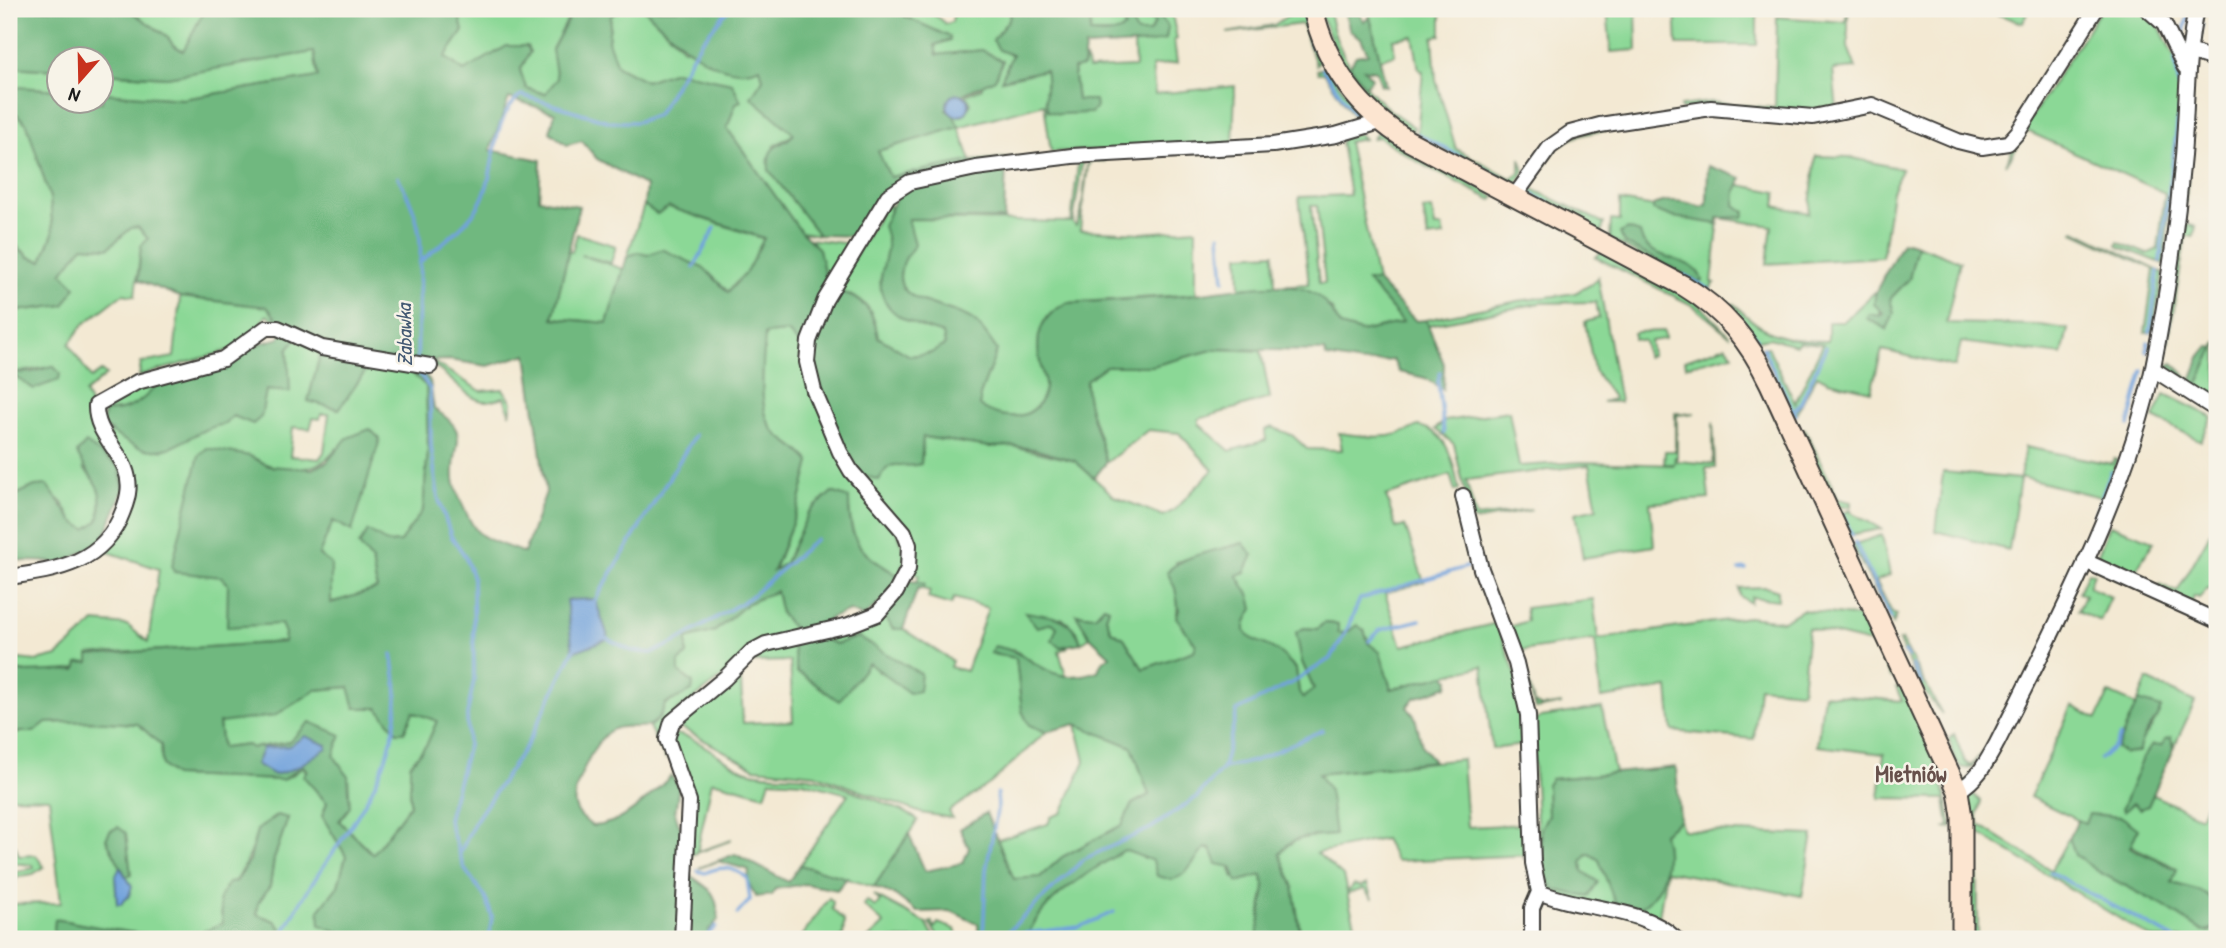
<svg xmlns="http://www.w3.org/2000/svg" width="2226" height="948" viewBox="0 0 2226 948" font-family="'Patrick Hand',sans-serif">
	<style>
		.green { fill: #8bd896; stroke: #547a59; stroke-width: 2; fill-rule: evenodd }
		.forest { fill: #70b87f; stroke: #466a4e; stroke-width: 2; fill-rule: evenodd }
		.water { fill: #71a2dc; stroke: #465f7c; stroke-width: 2 }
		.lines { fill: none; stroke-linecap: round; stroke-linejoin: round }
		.stream { stroke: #71a2dc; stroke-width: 3.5 }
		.street-casing { stroke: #3c3b37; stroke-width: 18 }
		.secondary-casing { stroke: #3c3b37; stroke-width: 23 }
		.street { stroke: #fff; stroke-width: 14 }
		.secondary { stroke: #fce5d0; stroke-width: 19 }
		.labels { text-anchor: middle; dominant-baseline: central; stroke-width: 5; stroke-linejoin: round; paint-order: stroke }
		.water-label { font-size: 21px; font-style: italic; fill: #425872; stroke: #f7f3e8 }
		.quarter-label { font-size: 23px; font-weight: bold; fill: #67504b; stroke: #f7f3e8 }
	</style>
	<rect width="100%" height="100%" fill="#f7f3e8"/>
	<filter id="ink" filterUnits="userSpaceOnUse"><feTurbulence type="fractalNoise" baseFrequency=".0143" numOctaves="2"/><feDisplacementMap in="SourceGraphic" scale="14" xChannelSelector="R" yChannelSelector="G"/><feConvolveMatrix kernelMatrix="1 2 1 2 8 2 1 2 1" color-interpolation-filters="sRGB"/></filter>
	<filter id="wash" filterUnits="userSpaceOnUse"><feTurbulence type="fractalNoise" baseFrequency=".00686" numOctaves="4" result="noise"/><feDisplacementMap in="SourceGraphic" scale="28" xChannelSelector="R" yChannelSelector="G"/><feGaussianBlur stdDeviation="1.57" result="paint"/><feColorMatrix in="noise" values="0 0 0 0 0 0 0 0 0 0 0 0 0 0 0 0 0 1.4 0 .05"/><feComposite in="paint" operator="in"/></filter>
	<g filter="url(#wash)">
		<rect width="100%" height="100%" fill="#f3e9d3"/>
		<!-- green -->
		<g class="green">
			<polygon points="127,9 205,9 184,51 173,45 167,36"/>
			<polygon points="476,9 581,9 573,10 552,49 557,79 545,94 526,88 520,70 530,52 507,46 464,71 445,57 463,31 459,15"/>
			<polygon points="620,9 644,9 683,48 760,66 763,79 752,97 794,134 774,146 769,170 819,235 801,232 727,128 736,103 675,71 646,81 617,66 608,42 611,16"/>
			<polygon points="902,9 927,9 946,24 952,22 954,9 1012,9 1009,19 993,40 1012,55 1002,80 1045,70 1049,84 1045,90 1082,102 1077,100 1073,69 1083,67 1086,58 1088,69 1135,67 1134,43 1152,43 1160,15 1141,14 1155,23 1149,33 1137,33 1122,21 1126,28 1119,33 1090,33 1090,21 1114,15 1115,9 1171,9 1177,39 1174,40 1177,63 1152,66 1155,94 1235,86 1233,145 1051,152 1044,104 959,127 971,161 1015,157 973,166 971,161 890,177 877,150 958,127 954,116 962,116 971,104 966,95 982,88 982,50 936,55 935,45 950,40 950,37 903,16"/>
			<polygon points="1298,9 1307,9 1320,60 1316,65 1302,24 1227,33 1274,25"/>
			<path d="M1318 9H1329C1336 61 1371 100 1414 127L1410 134 1350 83Z"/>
			<polygon points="1368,9 1441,9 1441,35 1433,37 1436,80 1456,149 1512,179 1520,172 1520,158 1524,171 1516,186 1503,185 1506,179 1500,176 1497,181 1417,135 1423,71 1419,70 1413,36 1393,39 1395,55 1380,59"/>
			<polygon points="1607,9 1636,9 1637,50 1611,52"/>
			<polygon points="1675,9 1757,9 1757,45 1677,45"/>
			<polygon points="1848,9 1848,47 1856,68 1833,70 1837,110 1827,112 1681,109 1680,106 1710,102 1775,108 1777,17 1845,22"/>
			<polygon points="1982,9 2029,9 2023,23"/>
			<polygon points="2101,9 2143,9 2156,20 2180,68 2182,81 2164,264 2117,246 2118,242 2147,254 2158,249 2165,193 2027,131 2006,165 2014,144"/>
			<polygon points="314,51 318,77 183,99 102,93 102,73 167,77"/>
			<polygon points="9,67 59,70 59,90 18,87 9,95"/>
			<polygon points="1326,67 1361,113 1362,120 1353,123 1356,120 1324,73 1318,73 1317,70"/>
			<polygon points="9,107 27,124 50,198 53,233 42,261 30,257 9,239"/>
			<path d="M1623 124C1603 135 1578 129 1553 150L1552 155 1528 187 1604 223 1601 234 1527 195V183C1561 139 1567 133 1623 124Z"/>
			<polygon points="1378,131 1382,132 1495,197 1492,200 1425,166 1379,137 1373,138"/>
			<path d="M1359 134 1364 139 1348 142 1377 281H1368L1404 323 1361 332 1340 326 1331 308 1273 287H1240L1239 255 1274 253 1275 286 1309 284 1299 197 1350 195 1341 143 1343 137ZM1311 206H1317L1325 283H1319Z"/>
			<polygon points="1816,156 1849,157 1902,169 1892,191 1882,257 1767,264 1772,226 1719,218 1712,282 1715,283 1707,292 1610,239 1611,220 1620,221 1620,201 1706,216 1708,179 1777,192 1775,206 1809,213"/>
			<path d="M1095 157H1101L1104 161 1091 160 1088 165 1080 230 1142 233 1196 229V294L1067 303C1039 316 1034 338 1041 367 1042 373 1046 382 1045 388 1038 423 1003 421 980 406V395L997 350C990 340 983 328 973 320 944 300 868 306 915 244L908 219 1071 222 1078 164 1075 162 1083 158 1073 223 1076 226 1081 213 1087 166Z"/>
			<polygon points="2185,179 2188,179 2183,223 2196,227 2193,237 2186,235 2165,362 2195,390 2217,342 2217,406 2171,374 2161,360"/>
			<path d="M889 200 890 244 880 281 888 304 922 327 944 334 945 345 931 353 910 356 878 337C872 303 865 301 835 289Z"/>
			<polygon points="644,205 657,214 669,207 764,239 747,271 728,292 705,269 638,252 627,257"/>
			<polygon points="1432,209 1435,227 1442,227 1444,236 1428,238 1423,210"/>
			<path d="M138 227 148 239 141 246 135 296 123 294 84 324 69 344 91 378 101 371 106 375 85 393 119 467 84 469C101 486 104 498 98 521L86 530 73 521 61 501 35 486 9 498V312L64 305 62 273 83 246 108 248 131 228ZM53 366 34 389 10 374Z"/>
			<polygon points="2075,230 2163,273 2153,332 2145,333 2154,269 2074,232"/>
			<polygon points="577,234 616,246 611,263 581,255 623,269 607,323 553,318 569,251 572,252"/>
			<polygon points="809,239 852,244 827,286 819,249"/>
			<path d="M1917 245 1960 261 1946 323 2039 325 2068 329 2062 355 1961 342 1955 367 1882 350 1871 391 1828 381 1817 375 1795 416 1761 348 1768 347 1795 403 1823 344 1799 342 1796 345 1769 338 1754 341 1727 306 1734 304C1766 337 1783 340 1828 341V322H1843L1876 291 1874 304 1880 307V316L1887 329 1894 313 1890 299 1909 279Z"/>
			<polygon points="1602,251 1690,295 1730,336 1692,305 1595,257"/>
			<polygon points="1598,277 1620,402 1602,402 1614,399 1594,370 1585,322 1599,318 1596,302 1540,303 1428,325 1426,320 1518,301 1575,293 1592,284"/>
			<polygon points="180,297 267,306 282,325 267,315 262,321 263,325 234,349 139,376 141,363 174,357"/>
			<polygon points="1664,331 1665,339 1650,341 1652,355 1647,357 1644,341 1634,339 1634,333 1637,332"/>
			<path d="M788 332 797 342 805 346 829 437 893 520 906 556 899 576C862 554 849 545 849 498L809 512 785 563 773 573 798 508 810 462C800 449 788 444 777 434 755 415 764 362 764 334Z"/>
			<path d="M296 339 321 351 308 401 339 409 374 359 413 368 414 375 426 386 428 448 423 510 400 542 388 543 372 561 377 589 331 603V565L318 555 333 521 352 531 336 449C316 476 277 473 250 456L222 577 282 624 285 633 284 642 89 655 90 663C67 675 34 674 9 669V658L37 661 57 656 95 622 127 625 148 642 159 569 102 550 130 501 101 408 163 376C149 397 132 413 105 411L173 447 207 426 225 424 233 416 261 417 266 390 289 392 288 349ZM321 414H329L324 452 319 459 290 456 293 427 310 429 313 418 320 419Z"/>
			<polygon points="1726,346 1733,354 1686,366 1685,360"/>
			<path d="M810 348 887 465 921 464 923 437 990 447 1012 446 1075 461 1115 497 1163 516 1173 511 1213 470 1179 433 1148 430 1106 463C1100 434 1085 409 1086 380L1106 366H1152L1216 349 1261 351 1270 398 1199 419V424L1230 451 1266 440 1265 430 1272 427 1292 435 1307 449 1342 450 1339 433C1367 437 1392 441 1418 426 1450 432 1453 463 1459 490L1455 491 1450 475 1386 496 1396 528 1405 526 1424 582 1385 593 1402 646 1497 623 1521 689 1523 745 1492 749 1483 666 1391 689C1387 666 1370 652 1364 630L1338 633V624L1324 623 1317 629 1304 628 1302 662 1314 690 1303 698 1299 692 1296 668 1276 650 1252 641 1245 632 1237 575 1243 543 1176 562C1176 576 1180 609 1176 617L1196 645 1195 651 1143 669 1124 638 1111 631 1106 617 1109 608 1104 606 1095 616 1077 614 1090 637 1081 643 1077 631 1062 618 1045 623H1053L1057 627 1060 647H1068L1059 651 1066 676 1052 674 1013 649 997 655 1016 658 1020 696 1029 725 1046 732 991 783 949 811 952 818 921 813 815 774 755 768 678 726 722 685 741 680 743 723 793 721 790 661 751 662 741 669 756 653 882 612 893 629H903L952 661 950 667 966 671 988 608 954 598 951 605 928 598 930 591 923 589 924 584 917 581 919 576 914 573V555L855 471 823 407ZM817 637 835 644 858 637 921 675 879 672 869 663 825 692 816 681 797 672 793 643Z"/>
			<path d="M435 363 481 391 503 389 512 402 510 414 504 397C498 398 493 401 487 401 469 403 448 373 432 365Z"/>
			<polygon points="2165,394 2212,417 2201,441 2154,418"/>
			<polygon points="1509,411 1519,466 1582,462 1674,465 1675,456 1674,464 1664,464 1665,451 1675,451 1675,413 1695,413 1677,415 1677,461 1713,464 1713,422 1715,468 1706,468 1709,499 1650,503 1654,546 1583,558 1575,513 1597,508 1589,465 1466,480 1476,517 1532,510 1475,521 1471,519 1454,444 1435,429 1445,421"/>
			<polygon points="1805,429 1838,499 1851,502 1851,506 1841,507 1831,500 1800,430"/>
			<polygon points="2025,447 2112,464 2114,459 2117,460 2104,498 2020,477"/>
			<polygon points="1943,472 2020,479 2009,550 1936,531"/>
			<polygon points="1851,510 1851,512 1881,529 1848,535 1840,514"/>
			<polygon points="2217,521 2215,591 2208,588 2199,598 2194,596 2191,605 2157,590 2159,584 2177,592"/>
			<polygon points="2110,525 2154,541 2132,576 2095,561"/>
			<polygon points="1882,535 1890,575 1876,581 1892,613 1897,615 1893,624 1852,545"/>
			<polygon points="2088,572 2094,573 2089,587 2111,597 2100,621 2078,611 2085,595 2079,592"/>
			<polygon points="1766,587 1778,591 1778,600 1751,597 1750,603 1740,596 1739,588"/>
			<polygon points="776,591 781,614 797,633 777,637 673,714 665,758 649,727 660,718 665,704 692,690 693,683 679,672 679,662 687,655 686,639 715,631 748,603"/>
			<polygon points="1593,599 1598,639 1748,617 1783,621 1802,610 1860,617 1867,614 1898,677 1891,678 1875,644 1808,628 1802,691 1759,687 1754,739 1672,731 1668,688 1601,698 1595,640 1521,651 1534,703 1542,707 1562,704 1536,709 1509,627 1527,621 1525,608"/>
			<polygon points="1902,640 1902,641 1942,714 1919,685 1899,641"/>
			<path d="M2147 680 2195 702 2173 749V742L2162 746 2133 802 2140 809 2148 806 2153 795 2200 817 2217 779V904L2200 891 2172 883 2177 868 2030 797 2072 706 2097 719 2109 693 2136 705 2117 748C2147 741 2148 735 2161 709L2138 701Z"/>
			<polygon points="349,687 378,708 397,732 404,732 413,712 437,721 427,744 410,765 410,804 373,854 339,821 348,776 334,756 289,742 252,748 247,745 222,748 219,722 274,716 316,690"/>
			<path d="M1896 687H1903C1923 734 1945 777 1952 827L1944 828 1949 826 1945 799 1879 798 1884 754 1817 746 1824 694 1902 701Z"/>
			<polygon points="1602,708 1615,773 1551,779 1547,785 1548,815 1541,828 1544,874 1549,883 1583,871 1582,861 1588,853 1599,860 1616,903 1663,833 1680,820 1683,830 1813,835 1802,896 1666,871 1659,917 1668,925 1551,894 1540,882 1532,723 1541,717"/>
			<path d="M90 721 138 724 161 745 162 765 174 776 282 780 294 774 303 766 318 794 327 803 322 816 346 856 338 886 319 910 349 939H260L275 921 257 915 258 903 270 886 274 859 288 818 257 830C250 859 241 877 219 899L223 923C182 948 102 928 56 919L53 939H9V904L61 903 49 798 9 797V732L13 735 45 723Z"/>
			<polygon points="1076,724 1132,747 1149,795 1132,804 1122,825 1062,857 1039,878 1014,880 997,840 1048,824 1051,817 1062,813 1085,761"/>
			<path d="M674 734C699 736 721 761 745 770 768 778 791 773 814 778 830 781 908 811 918 820L874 887 800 865 848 794 803 782 770 780 765 795 712 781 697 852 732 840 691 855 692 810 672 737Z"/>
			<polygon points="1954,734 1965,762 1971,766 1985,749 1972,767 1962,768 1956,761 1949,739"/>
			<path d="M1462 759 1467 827 1527 824 1530 855 1396 861 1384 839 1317 853 1343 876 1347 892 1354 885 1361 887 1367 884 1372 899 1364 889 1347 894 1359 939H1301L1293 885 1280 854C1292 834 1314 837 1335 835L1318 774Z"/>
			<polygon points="1971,792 1981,802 1977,815 1980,825 2051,870 2069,837 2076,855 2099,872 2162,905 2203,932 2210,932 2217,926 2217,939 2153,939 1977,832 1978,939 1969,939 1967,802"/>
			<polygon points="16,847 19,856 36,855 44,867 33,874 17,877 9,896 11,873 34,868 33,865 12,863"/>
			<path d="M1204 848C1218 851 1231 865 1234 878L1262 875 1265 885 1257 939H1026C1042 897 1088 874 1124 850L1186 872Z"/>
			<polygon points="873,895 926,923 935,939 868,939 884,924 863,905 867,901 875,907 880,901"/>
			<polygon points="829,898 833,902 832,909 844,921 843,936 839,939 800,939"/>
			<polygon points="932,922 935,928 938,923 955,929 958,939 940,939 929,923"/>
		</g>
		<!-- forest -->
		<g class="forest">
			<path d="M9 9H127L167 36 173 45 183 51 205 9H476L459 15 463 31 445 57 464 71 507 46H527L530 52 520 70 526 88 545 94 557 79 552 50 573 10 620 9 611 16 608 41 617 66 646 81 675 71 732 83 741 101 736 103 727 128 801 232 819 249 827 286C859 301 871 299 878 337L910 356 931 353 945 345 943 334C917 326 876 315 881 278 884 254 892 250 883 226L900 189 1006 166 1004 219H908L915 244C868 306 943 300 973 320 983 328 990 340 997 350L980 395V406C1004 421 1038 423 1045 388 1046 382 1042 373 1041 367 1034 338 1039 316 1067 303 1110 300 1153 299 1196 294 1225 290 1287 278 1313 293 1326 301 1333 313 1340 326L1361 332 1403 322 1367 281H1377L1416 321 1426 320 1444 364 1443 389 1425 378 1399 372 1393 360 1362 363 1326 357 1325 351 1216 349 1152 366H1106L1086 380C1085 409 1101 435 1106 463L1094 478 1075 461 1034 449 1012 446 990 447 923 437 921 464C898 471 893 454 879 480L861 475C838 435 819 396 813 350L797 342 788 332 765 334C764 362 755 415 777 434 788 444 800 449 810 462L798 508 773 571 785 563 809 512 832 492 849 498C848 545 862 554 899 576L890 594 863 617 850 611 830 618 824 628 797 633 781 614 776 591 748 603 715 631 687 639V655L679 662V672L693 683 692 691 665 704C652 746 625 713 604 736 593 747 571 789 575 805 577 815 585 820 592 826 626 824 647 798 671 776L679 786 675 813 685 840 679 939H349L348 935 320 925 319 910 338 886 346 856 322 816 327 803 303 776 307 770 303 766 282 780 174 776 162 765 161 745 138 724 90 721 45 723 34 732H9V669L26 672 76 670 78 663 89 662V655L284 642 285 633 281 624 227 627 228 584 222 577 174 572 172 566 199 455 207 448 250 456 269 466 312 469 327 462 347 438 370 429 380 439 352 531 333 521 319 555 331 564V603L377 589 372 561 359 545 368 531 388 543 400 542 423 510 428 448 426 386 414 375 413 368 374 359 339 409 308 401 321 351 296 339 288 349 290 392 266 390 261 417 253 424 233 416 225 424C205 427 194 436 176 445 148 459 124 442 102 425L105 411C132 413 148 397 163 376L227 360 258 344 280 338 282 325 267 307 180 297 138 280 141 246 148 239 138 227 131 228 108 248 83 246 62 273 76 287 64 305 9 312V239L29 257 42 261 53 233 50 198 27 124 9 107V95L18 87 59 90 60 102H102V93L183 99 318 77 314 52 167 77 102 73V60H60L59 70 9 67ZM509 98 555 113 550 132 567 145 582 141 597 159 646 186 644 205 657 214 669 207 764 238 747 271 728 292 705 269 662 249 647 255 638 252 627 257 607 323 553 318 579 206 539 199 541 160 490 150ZM527 354 546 492 524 553C511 547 489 542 479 533 470 525 455 490 454 479 451 444 474 433 434 409L430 381 421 370 425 361 449 360 488 366ZM349 687 355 708H378L397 732H404L413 712 437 721 427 744 410 765V805L373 854 339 821 350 807 348 776 334 756 341 735 310 722 289 742 252 748 248 745 222 748 219 723 274 716 316 690Z"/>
			<path d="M644 9H902L904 16 950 37V40L935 45 937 55 982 50 1003 61 995 79 963 94 946 110 954 116 959 127 878 151 890 177 971 161 973 166 909 180 858 236 819 235 769 170C766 142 780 149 794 134L751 97 763 79 760 67C720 86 670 35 644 9Z"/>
			<path d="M1012 9H1115L1114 15 1091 22 1090 33C1102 34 1116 35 1125 28L1122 20 1132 23 1137 33H1149L1155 23 1141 14 1143 9 1160 15 1168 28 1166 39 1152 43 1085 47 1083 67 1073 69 1077 100H1095L1096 108 1091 113 1058 114 1048 111C1042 96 1049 85 1045 70L1001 80 1012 55 999 50 993 40 1009 19Z"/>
			<polygon points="1359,13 1364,21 1370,17 1386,86 1381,85 1376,71 1364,69 1372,78 1365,87 1350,66 1356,56 1368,54 1361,38 1350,31 1345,14"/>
			<path d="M1708 166 1742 178 1736 191 1735 205 1745 212 1743 217 1718 218V224L1673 217 1653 210V205C1669 198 1686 201 1701 207L1707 205Z"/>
			<path d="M1628 229 1640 233C1645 263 1694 253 1702 280L1699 282 1624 243 1620 233Z"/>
			<polygon points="1907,242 1917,245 1909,279 1890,299 1894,313 1887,329 1866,318 1869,314 1880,316 1883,313 1874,304 1876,291 1902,243"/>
			<polygon points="2209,346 2214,348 2195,390 2168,365 2173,363 2191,380 2200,357"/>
			<polygon points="53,366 60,373 59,380 34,389 10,373 32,372"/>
			<path d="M86 443 119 467 124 489 103 540 60 565C46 559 34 563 18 560L12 550 9 551V498L35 486 47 485 73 521 86 529 98 521C107 484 91 483 77 453Z"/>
			<path d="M1243 543 1253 555 1245 572 1237 575 1250 596 1253 609C1232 640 1256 638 1276 650 1283 654 1290 663 1296 669L1299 692 1303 698 1314 689 1302 662 1296 632 1304 628 1317 629 1324 623 1338 624V633L1345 634 1357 625 1364 630 1368 643 1380 652 1391 689 1445 675 1449 680 1448 686 1414 698 1407 707 1415 717 1422 746 1434 761 1318 774 1329 789 1335 835C1314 837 1292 834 1280 854L1293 885 1301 939H1257L1265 885 1262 875 1237 882 1232 867 1217 864 1211 849 1205 848 1186 872 1172 880 1157 876 1153 861 1124 850C1088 874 1042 897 1026 939H978V924L951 911 917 912 895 895 874 887 909 834 925 871 963 863 969 848 960 829 986 813 1014 879 1040 877 1062 857 1122 825 1132 804 1149 795 1132 747 1076 724 1046 732 1029 725 1022 711 1016 658 990 653 994 646C1038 653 1045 689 1098 671L1101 663 1110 656 1090 637 1076 614 1095 616 1104 606 1109 608 1106 617 1111 631 1124 638 1143 669 1194 651 1196 645 1176 617 1179 610 1175 588 1167 572C1185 553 1218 551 1243 543Z"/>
			<polygon points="908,580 925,584 923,589 918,588 903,629 893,629 882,612"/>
			<path d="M1025 612C1050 616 1072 615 1081 643L1060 647 1052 640 1057 627 1052 623 1037 627Z"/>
			<path d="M817 637 836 644 858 637 921 674 919 691 909 693 869 663 839 701C823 691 813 680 797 672L792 643Z"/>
			<path d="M2138 701 2161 708C2156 723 2139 737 2139 752L2125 754 2117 748Z"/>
			<polygon points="2171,737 2173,749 2148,806 2140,809 2133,803 2124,811 2122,808 2143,758 2152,745 2162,746 2165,739"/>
			<path d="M1676 767 1680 820 1663 833C1671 860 1664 893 1639 908L1615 903 1599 860 1588 853 1582 861 1583 871 1598 882 1588 897 1555 890 1544 874 1541 828 1548 815 1547 785 1551 779Z"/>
			<polygon points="2089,814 2122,817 2138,829 2130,848 2177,869 2172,883 2200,891 2217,904 2217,927 2204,932 2162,905 2099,872 2075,855 2069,837 2078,820 2085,823"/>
			<path d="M277 815 288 818 274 859 270 886 258 903 257 914 275 921 281 928 278 936 263 935 260 939H53L55 919C101 927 183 948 223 923L219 899 228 883 236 882 250 860 257 830Z"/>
			<polygon points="118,827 126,833 131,874 126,877 106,839 110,831"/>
			<polygon points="735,854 788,882 800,865 847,878 837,890 805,884 775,889 772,895 756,897 748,882 749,870 718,861 699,868"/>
			<path d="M691 876C712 890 716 892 719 919L708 931 707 939H690Z"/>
		</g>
		<!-- water -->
		<g class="water">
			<circle cx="958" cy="105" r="11"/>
			<polygon points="595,599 609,639 573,652 566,600"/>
			<path d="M305 736 327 745V748C308 759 296 771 274 775L256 764 263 748 289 746Z"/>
			<polygon points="120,867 132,886 129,896 121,904 117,904 115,877"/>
		</g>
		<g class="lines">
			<!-- stream -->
			<g class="stream">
				<polyline points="1303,9 1313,48"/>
				<polyline points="2204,13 2205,9"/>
				<polyline points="2182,41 2189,9"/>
				<polyline points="2198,44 2202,25"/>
				<polyline points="2175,59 2179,87"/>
				<polyline points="1323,69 1358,119"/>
				<polyline points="1418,134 1499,177"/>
				<path d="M398 177C413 204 423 229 420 261"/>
				<polyline points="1505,181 1512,184"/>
				<polyline points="1531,194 1548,203"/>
				<polyline points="1220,235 1224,280"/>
				<polyline points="2160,261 2179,110"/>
				<polyline points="694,267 715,228"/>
				<polyline points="1684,275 1709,289"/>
				<polyline points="1728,305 1757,339"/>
				<polyline points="2150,332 2158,271"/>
				<polyline points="1763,348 1795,415"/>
				<polyline points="2147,351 2148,342"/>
				<polyline points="2163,358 2169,321"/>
				<path d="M417 360 420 262C439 245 466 227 479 205 499 170 488 121 521 95L611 122H636L657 115 700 43 729 9"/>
				<polyline points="416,368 430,389 431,446 438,497 451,536 465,556 473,578 474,680 467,715 468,745 448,819 464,868 485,897 492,916 489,939"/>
				<polyline points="1440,372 1438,382 1444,433"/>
				<polyline points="1794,410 1801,402 1826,347"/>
				<polyline points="2129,425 2143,370"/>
				<polyline points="2101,498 2111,472"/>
				<polyline points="1843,515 1852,535"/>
				<polyline points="2095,515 2101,500"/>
				<polyline points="1855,542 1891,619"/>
				<polyline points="1739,570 1746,569"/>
				<polyline points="2068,575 2075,560"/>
				<polyline points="593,604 695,435"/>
				<polyline points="606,638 632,651 652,653 676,642 749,598 816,539"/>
				<polyline points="1369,641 1380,630 1420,620"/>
				<polyline points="1905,652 1908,657"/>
				<polyline points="1912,665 1922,684"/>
				<polyline points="2100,759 2115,746 2120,736"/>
				<polyline points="1223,768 1237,711 1297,680 1331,658 1345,634 1360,599 1473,565"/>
				<polyline points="460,853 474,823 528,743 574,649"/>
				<path d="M698 871 705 873C721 865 733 867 747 878L750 900 737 914"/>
				<polyline points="2050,872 2175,939"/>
				<polyline points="1007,935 1079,927 1114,912"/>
				<path d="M281 939C317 858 397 792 397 697 397 683 394 668 392 654"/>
				<polyline points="704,939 716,926"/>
				<polyline points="983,939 986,870 998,806 997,793"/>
				<polyline points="1000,939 1084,859 1151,828 1197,797 1223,768 1254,761 1323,730"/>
			</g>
		</g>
	</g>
	<g filter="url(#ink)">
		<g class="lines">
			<!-- street casing -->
			<g class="street-casing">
				<g id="street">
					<polyline points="2147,9 2164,24 2185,68"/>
					<polyline points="2189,51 2217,60"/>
					<polyline points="1514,197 1550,147 1570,133 1600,125 1711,108 1813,117 1872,105 1958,141 1982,147 2008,143 2018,132 2096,9"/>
					<polyline points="2153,369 2217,410"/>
					<polyline points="1463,496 1481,569 1516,663 1528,715 1533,863 1539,892 1532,908 1532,939"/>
					<polyline points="2085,561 2217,621"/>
					<path d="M9 577C58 570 104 563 123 511 129 496 131 483 125 468 116 446 95 431 96 405L137 382 223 359 266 328H278L322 348 430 366"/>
					<path d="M1958 791C1978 779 1986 763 1997 743 2054 629 2128 491 2153 367 2167 297 2177 227 2183 156 2187 107 2186 57 2196 9"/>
					<path d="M1539 892C1583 911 1640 905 1676 939"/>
					<polyline points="682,939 689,801 667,739 672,722 725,678 751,652 766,644 849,625 877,614 896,592 908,569 909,545 904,532 851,471 840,452 814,391 807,362 809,341 825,300 888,196 910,182 976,168 1072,156 1273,145 1336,135 1380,122"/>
				</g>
			</g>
			<!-- secondary casing -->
			<g class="secondary-casing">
				<path id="secondary" d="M1313 9C1327 67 1358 110 1409 141L1684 286C1724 310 1750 342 1770 384L1958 791 1962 817V939"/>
			</g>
			<!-- street -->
			<use href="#street" class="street"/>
			<!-- secondary -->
			<use href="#secondary" class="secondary"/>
		</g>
	</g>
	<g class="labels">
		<!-- water labels -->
		<g class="water-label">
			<text transform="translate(404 335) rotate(-91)">Zabawka</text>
		</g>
		<!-- quarter labels -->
		<g class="quarter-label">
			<text x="1911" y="773">Mietniów</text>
		</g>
	</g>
	<!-- margin -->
	<rect width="2226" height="948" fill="none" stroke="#f7f3e8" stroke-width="35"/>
	<!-- north arrow -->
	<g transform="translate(80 80) rotate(200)"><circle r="33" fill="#f7f3e8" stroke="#9f9d96" stroke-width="2"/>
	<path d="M0-5L12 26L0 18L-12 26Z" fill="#c8321e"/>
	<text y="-10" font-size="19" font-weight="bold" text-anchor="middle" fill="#1c1c1c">N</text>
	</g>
</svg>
